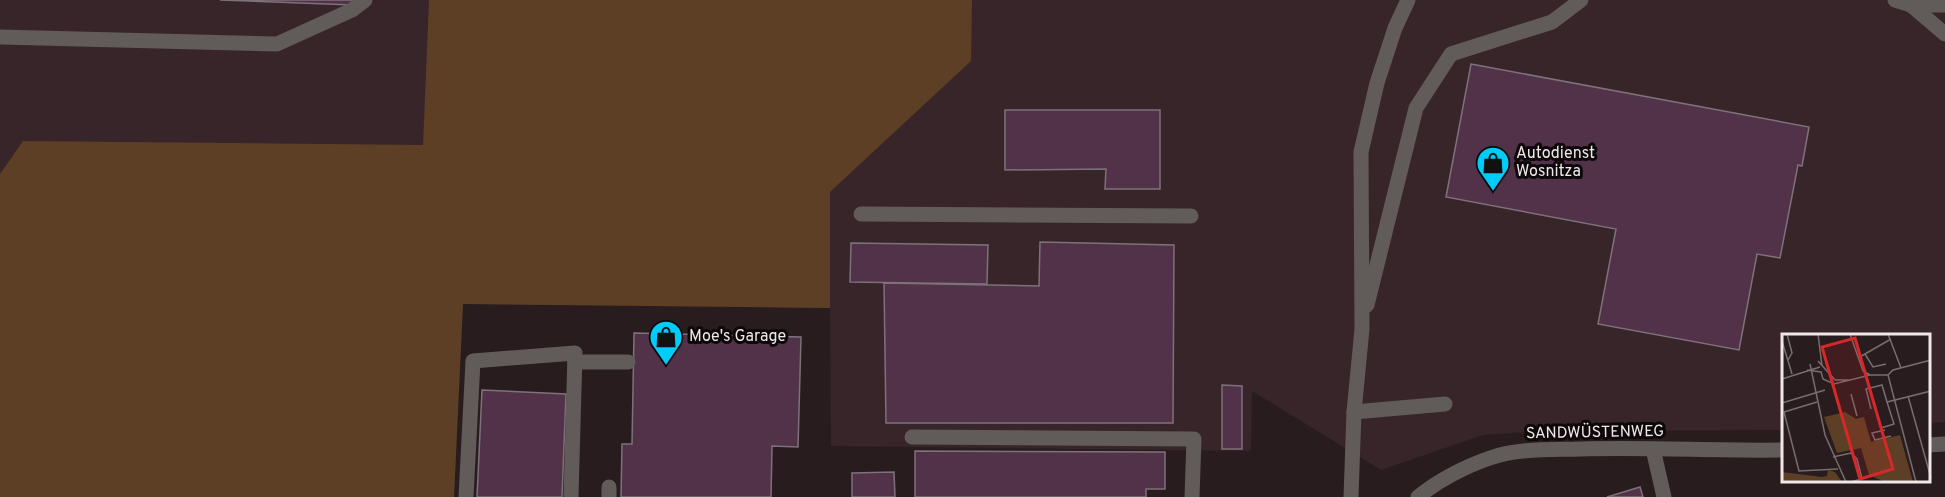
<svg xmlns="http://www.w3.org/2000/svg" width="1945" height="497" viewBox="0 0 1945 497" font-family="Overpass,sans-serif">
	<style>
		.built { fill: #372529 }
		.forest { fill: #5c3f24 }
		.building { fill: #513249; stroke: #7e727a; stroke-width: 1.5 }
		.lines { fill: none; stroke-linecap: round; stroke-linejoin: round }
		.minor { stroke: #615b59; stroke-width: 15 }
		.labels { text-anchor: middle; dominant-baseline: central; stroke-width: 6; stroke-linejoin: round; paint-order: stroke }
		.poi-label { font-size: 16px; fill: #efe7e8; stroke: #0d0809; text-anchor: start }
		.street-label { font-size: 16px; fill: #efe7e8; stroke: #0d0809 }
		.inset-road { fill: none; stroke: #786d6f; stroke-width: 1.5 }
		.view { fill: #d62828; fill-opacity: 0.15; stroke: #d62828; stroke-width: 3 }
		.inset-edge { fill: none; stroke: #efe7e8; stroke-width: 3 }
	</style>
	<rect width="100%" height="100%" fill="#281c1f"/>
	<!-- built -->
	<polygon class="built" points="0,0 1945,0 1945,422 1929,423 1928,335 1783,335 1783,430 1539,431 1483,435 1381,470 1252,391 1251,451 831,446 830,308 463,304 454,497 0,497"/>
	<!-- forest -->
	<polygon class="forest" points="429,0 972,0 971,61 830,192 830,308 463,304 454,497 0,497 0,174 23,141 423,145"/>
	<!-- building -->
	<g class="building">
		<polygon points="220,0 353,0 353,5"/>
		<polygon points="1471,64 1809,127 1802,166 1798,165 1780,258 1757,254 1739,350 1598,324 1616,229 1446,197"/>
		<polygon points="1005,110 1160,110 1160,189 1105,189 1106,169 1005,170"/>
		<polygon points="1040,242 1174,245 1173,423 886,423 884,283 1039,286"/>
		<polygon points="851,243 988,245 987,284 850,282"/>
		<polygon points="634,333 801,337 798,447 772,446 771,497 621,497 622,444 632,444"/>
		<polygon points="1222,385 1242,386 1242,449 1222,449"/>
		<polygon points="482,390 566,394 562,497 477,497"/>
		<polygon points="915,451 1165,452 1165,489 1146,489 1146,497 915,497"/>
		<polygon points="894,472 895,497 852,497 852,473"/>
		<polygon points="1640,487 1643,497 1607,497"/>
	</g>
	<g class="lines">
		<!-- minor -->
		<g class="minor">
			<polyline points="1895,0 1911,5 1945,5"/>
			<polyline points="1911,5 1945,34"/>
			<polyline points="0,37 277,44 352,10 365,0"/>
			<polyline points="861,214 1191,216"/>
			<polyline points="1367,305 1416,108 1451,54 1552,22 1581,0"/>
			<polyline points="575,362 628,362"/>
			<polyline points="1354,412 1445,404"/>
			<polyline points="912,437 1194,439 1192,497"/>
			<polyline points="1928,445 1945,444"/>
			<polyline points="1653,449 1664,497"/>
			<polyline points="466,497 473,361 575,353 571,497"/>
			<polyline points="609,497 609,487"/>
			<polyline points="1351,497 1354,412 1362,329 1361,152 1377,83 1395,28 1408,0"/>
			<path d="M1418 497C1437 481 1466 466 1490 458 1519 448 1551 450 1581 449 1648 447 1716 451 1783 450"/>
		</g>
	</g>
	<!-- icons -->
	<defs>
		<g id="shop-pin" transform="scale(1.725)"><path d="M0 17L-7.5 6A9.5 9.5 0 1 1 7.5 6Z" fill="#01cbf9" stroke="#0d0809"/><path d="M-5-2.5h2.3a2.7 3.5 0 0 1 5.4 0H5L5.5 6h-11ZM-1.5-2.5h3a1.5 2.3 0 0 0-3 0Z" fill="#111"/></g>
	</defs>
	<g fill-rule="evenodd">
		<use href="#shop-pin" x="1493" y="163"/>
		<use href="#shop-pin" x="666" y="337"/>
	</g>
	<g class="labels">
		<!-- poi labels -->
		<g class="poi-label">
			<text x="1516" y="154">Autodienst<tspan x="1516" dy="18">Wosnitza</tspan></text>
			<text x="689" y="337">Moe's Garage</text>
		</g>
		<!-- street labels -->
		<g class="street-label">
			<text transform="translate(1595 433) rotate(-1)">SANDWÜSTENWEG</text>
		</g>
	</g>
	<!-- overview -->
	<g transform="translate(1782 334)">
		<rect width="148" height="148" fill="#281c1f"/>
		<path d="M63 78 74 85 82 83 89 108 118 101 131 148H103L87 141 79 114 55 119 42 83ZM46 136 53 138 60 148H0V138L40 143 45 142Z" fill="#5c3f24"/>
		<path class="inset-road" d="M5 0 10 19 6 26M36 0 40 32M68 0 81 37 88 41H106M106 0 119 34M0 7 10 40M83 20 91 33 104 30M76 24 109 5M36 27 53 46H69M28 30 43 101 64 148M25 36 39 38 41 45 52 50 88 41M0 45 38 33M69 60 75 82M126 62 149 144M35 68 2 78 17 137 56 135M0 69 43 56M89 75 84 55 100 51 105 68 149 57M99 94 112 90 105 68M103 96 90 99 93 106 109 102M51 123 69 119 75 125 80 145 68 148M134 148 106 41 111 36 149 26"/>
		<path class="view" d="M73 4 111 135 78 145 40 13Z"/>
		<rect width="148" height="148" class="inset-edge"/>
	</g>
</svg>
